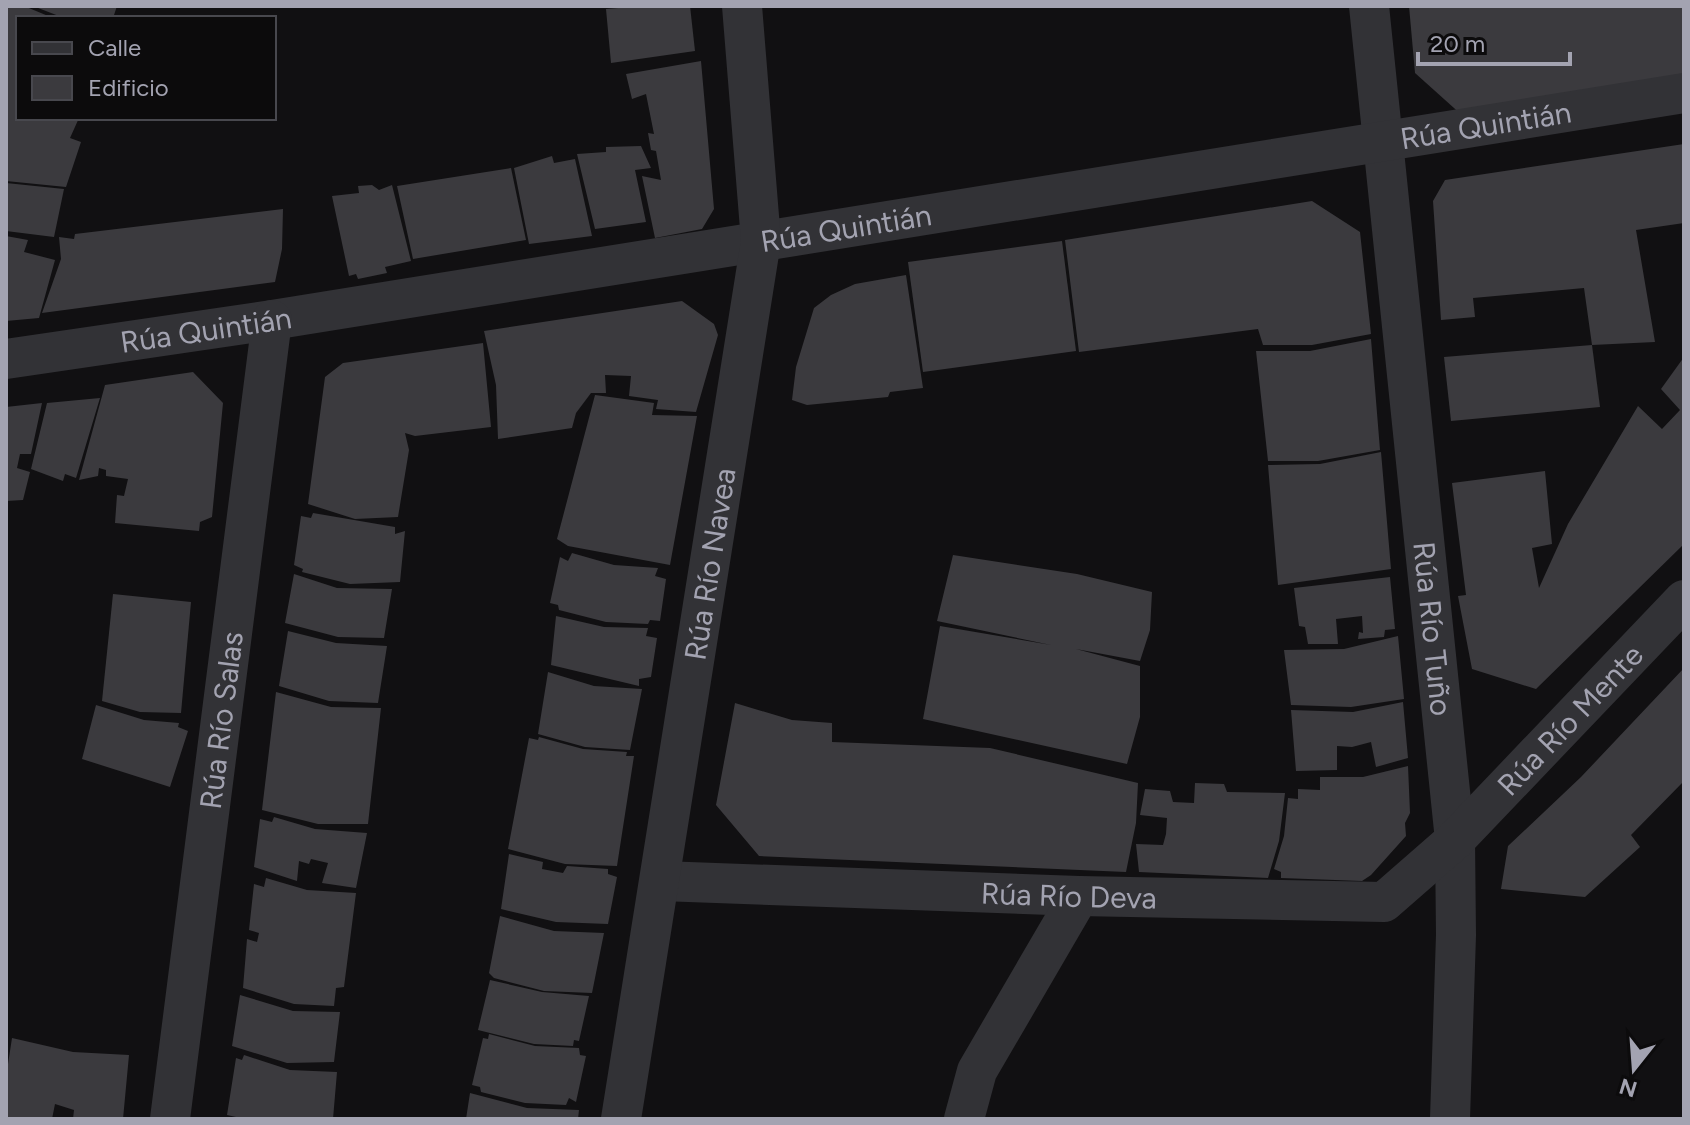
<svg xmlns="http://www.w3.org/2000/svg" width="1690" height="1125" viewBox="0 0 1690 1125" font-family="Figtree,sans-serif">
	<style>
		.building { fill: #3b3a3e }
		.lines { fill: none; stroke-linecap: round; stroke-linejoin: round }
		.street { stroke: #323236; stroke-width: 40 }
		.labels { text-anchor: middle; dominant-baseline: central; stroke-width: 7; stroke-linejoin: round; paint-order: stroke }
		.street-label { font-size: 30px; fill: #a3a3b1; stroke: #0c0b0c }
	</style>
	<rect width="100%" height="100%" fill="#111012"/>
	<!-- building -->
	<g class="building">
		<polygon points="6,6 24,6 53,18 18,18 18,118 79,118 70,138 81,142 66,187 6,181"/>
		<polygon points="33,6 117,6 113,18 64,18"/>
		<polygon points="642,6 690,6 695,51 611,63 606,9"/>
		<polygon points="1409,6 1684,6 1684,81 1464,117 1415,73"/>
		<polygon points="701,61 714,209 702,229 655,238 642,176 661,180 656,151 651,150 648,133 654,134 646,94 632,99 626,74"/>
		<polygon points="1684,144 1684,223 1636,230 1655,342 1592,345 1584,288 1473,298 1475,317 1441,320 1433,201 1445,180"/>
		<polygon points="641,146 651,168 635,170 646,222 595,229 577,154 606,152 606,147"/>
		<polygon points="552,156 554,163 575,159 592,236 529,244 514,168"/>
		<polygon points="511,168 526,240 413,259 397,186"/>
		<polygon points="6,183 64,189 54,237 6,231"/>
		<polygon points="372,185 379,190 392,185 411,261 385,267 387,273 358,279 356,274 349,276 332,196 359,193 358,186"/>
		<polygon points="1312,201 1360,232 1371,334 1312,345 1263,345 1258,329 1079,352 1065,240"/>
		<polygon points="283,209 282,249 275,282 42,313 61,259 59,237 74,239 75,234"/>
		<polygon points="6,236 28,240 24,252 55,260 39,318 6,321"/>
		<polygon points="1062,241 1076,351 923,372 908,262"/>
		<polygon points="906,275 923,388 890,392 888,397 807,405 792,400 796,367 814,308 831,295 855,284"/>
		<polygon points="682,301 714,324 718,335 696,412 656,409 658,400 629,396 631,376 605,375 606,393 591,393 576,413 572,428 498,439 496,385 484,331"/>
		<polygon points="1371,339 1380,450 1318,461 1268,461 1256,351 1310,351"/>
		<polygon points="483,343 491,427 415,436 405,433 409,450 398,517 355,519 308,504 325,377 343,363"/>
		<polygon points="1592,345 1600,407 1451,421 1444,357"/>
		<polygon points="1684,357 1684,544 1536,689 1472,669 1458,596 1466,595 1452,483 1545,471 1552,544 1532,548 1539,588 1568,524 1638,406 1662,429 1680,410 1661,389"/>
		<polygon points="193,372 223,403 212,517 200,522 199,531 115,523 117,495 124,496 128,479 106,476 106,470 99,468 98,476 79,480 105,385"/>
		<polygon points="595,395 654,403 652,415 697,416 670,565 568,546 557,539"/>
		<polygon points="100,398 76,478 65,474 63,481 31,469 47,403"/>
		<polygon points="42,403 31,454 20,454 17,468 30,472 23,500 6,501 6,407"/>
		<polygon points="1381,452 1391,569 1278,585 1268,465 1320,464"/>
		<polygon points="313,513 395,527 395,534 405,531 400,582 350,584 302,572 303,569 294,565 301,516 311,518"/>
		<polygon points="572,553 614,565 658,568 655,576 666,579 660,621 650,620 648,624 606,622 559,610 558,605 550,603 560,557 568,561"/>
		<polygon points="953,555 1077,574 1152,592 1150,630 1140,661 1076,649 1140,666 1140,717 1127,764 923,719 940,626 1051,645 937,621"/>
		<polygon points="294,574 337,588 392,589 384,638 338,637 285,623"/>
		<polygon points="1390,577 1395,629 1385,630 1384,637 1358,639 1359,632 1363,633 1362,616 1336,619 1338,644 1308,644 1305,627 1299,626 1294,588"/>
		<polygon points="113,594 191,602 181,713 140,712 102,701"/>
		<polygon points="556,616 604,627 648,628 646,636 657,638 651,677 639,679 639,686 551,665"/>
		<polygon points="288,631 336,643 387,646 378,703 329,701 279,686"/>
		<polygon points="1398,636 1404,699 1351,707 1291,705 1284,650 1344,649"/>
		<polygon points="1684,668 1684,781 1631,835 1640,847 1585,897 1501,889 1508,846 1581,777"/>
		<polygon points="548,672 594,686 642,689 630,750 585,747 538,734"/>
		<polygon points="276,692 331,707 381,708 368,824 318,824 262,810"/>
		<polygon points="1403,702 1408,758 1376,767 1371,742 1352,747 1337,746 1337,770 1296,771 1291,710 1353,712"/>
		<polygon points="735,703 792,720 832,723 832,742 990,748 1138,783 1136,823 1126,872 759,856 716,805"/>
		<polygon points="96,705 144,720 179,723 178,727 188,731 170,787 82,759"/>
		<polygon points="539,737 583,749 627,752 626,756 634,756 617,866 565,864 508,849 529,738 538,740"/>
		<polygon points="1408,766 1410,813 1405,823 1406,836 1371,875 1362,881 1281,878 1281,872 1274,869 1284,836 1288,798 1298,799 1298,789 1320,790 1320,777 1363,777"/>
		<polygon points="1195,783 1224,784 1227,792 1285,793 1279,841 1268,878 1139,872 1136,844 1163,845 1166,834 1167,818 1140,815 1145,789 1170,791 1173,802 1194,803"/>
		<polygon points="274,817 315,829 367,833 356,888 322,883 328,863 311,859 309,864 299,861 297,881 254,867 260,819 272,822"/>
		<polygon points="509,854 543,862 542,869 563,873 567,866 608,869 608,874 617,877 608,924 556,922 501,909"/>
		<polygon points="266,878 307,890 356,893 344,987 336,988 334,1006 294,1004 243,988 247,939 257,942 259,933 249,930 254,884 264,887"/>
		<polygon points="500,916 554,931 604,933 592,993 544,991 494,978 489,973"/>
		<polygon points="490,980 542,992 589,996 579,1041 574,1040 573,1046 534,1044 478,1030"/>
		<polygon points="240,995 293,1011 340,1012 334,1062 287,1063 232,1046"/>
		<polygon points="489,1034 535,1046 579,1048 580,1055 586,1056 576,1102 569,1098 566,1105 525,1103 481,1092 480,1087 472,1085 483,1038 488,1039"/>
		<polygon points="12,1038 73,1052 129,1055 123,1119 73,1119 74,1110 55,1104 52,1119 6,1119 6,1077"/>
		<polygon points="244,1055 290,1070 337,1072 333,1119 245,1119 227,1115 236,1058 242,1060"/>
		<polygon points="470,1093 527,1108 579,1110 578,1119 466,1119"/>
	</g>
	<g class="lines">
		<!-- street -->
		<g class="street">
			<path id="s1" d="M1369 6 1455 840 1456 935 1450 1119"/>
			<path id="s2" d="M6 359 272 320 1684 93"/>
			<path id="s3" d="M661 881 1079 896 1384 902 1455 840 1684 600"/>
			<path id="s4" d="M170 1119 272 320"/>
			<path id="s5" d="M621 1119 761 241 742 6"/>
			<polyline points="964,1119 977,1071 1079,896"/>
		</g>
	</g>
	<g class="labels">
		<!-- street labels -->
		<g class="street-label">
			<text stroke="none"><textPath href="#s2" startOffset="1498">Rúa Quintián</textPath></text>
			<text stroke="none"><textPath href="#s2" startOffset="850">Rúa Quintián</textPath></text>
			<text stroke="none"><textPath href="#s2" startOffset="202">Rúa Quintián</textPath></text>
			<text stroke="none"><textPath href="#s5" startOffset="562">Rúa Río Navea</textPath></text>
			<text stroke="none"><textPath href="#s1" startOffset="626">Rúa Río Tuño</textPath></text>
			<text stroke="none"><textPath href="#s4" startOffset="402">Rúa Río Salas</textPath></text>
			<text stroke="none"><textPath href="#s3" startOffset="984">Rúa Río Mente</textPath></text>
			<text stroke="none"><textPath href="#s3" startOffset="408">Rúa Río Deva</textPath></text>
		</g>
	</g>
	<!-- border -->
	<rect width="1690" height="1125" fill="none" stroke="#a3a3b1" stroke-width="16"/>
	<!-- legend -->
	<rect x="16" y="16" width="260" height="104" fill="#0c0b0c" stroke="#48484e" stroke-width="2"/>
	<rect x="32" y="42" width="40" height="12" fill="#323236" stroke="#48484e" stroke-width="2"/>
	<text x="88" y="56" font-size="24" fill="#a3a3b1">Calle</text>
	<rect x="32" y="76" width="40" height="24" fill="#3b3a3e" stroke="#48484e" stroke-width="2"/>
	<text x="88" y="96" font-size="24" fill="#a3a3b1">Edificio</text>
	<!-- north arrow -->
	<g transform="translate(1634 1069) rotate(197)" stroke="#0c0b0c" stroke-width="6" paint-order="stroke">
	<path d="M0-6L14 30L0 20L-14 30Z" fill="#a3a3b1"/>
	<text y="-12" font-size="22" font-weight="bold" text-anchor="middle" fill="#a3a3b1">N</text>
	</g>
	<!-- scale -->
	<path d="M1418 52v12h152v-12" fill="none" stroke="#a3a3b1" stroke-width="4"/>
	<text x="1430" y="52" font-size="24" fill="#a3a3b1" stroke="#0c0b0c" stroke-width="6" paint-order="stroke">20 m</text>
</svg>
